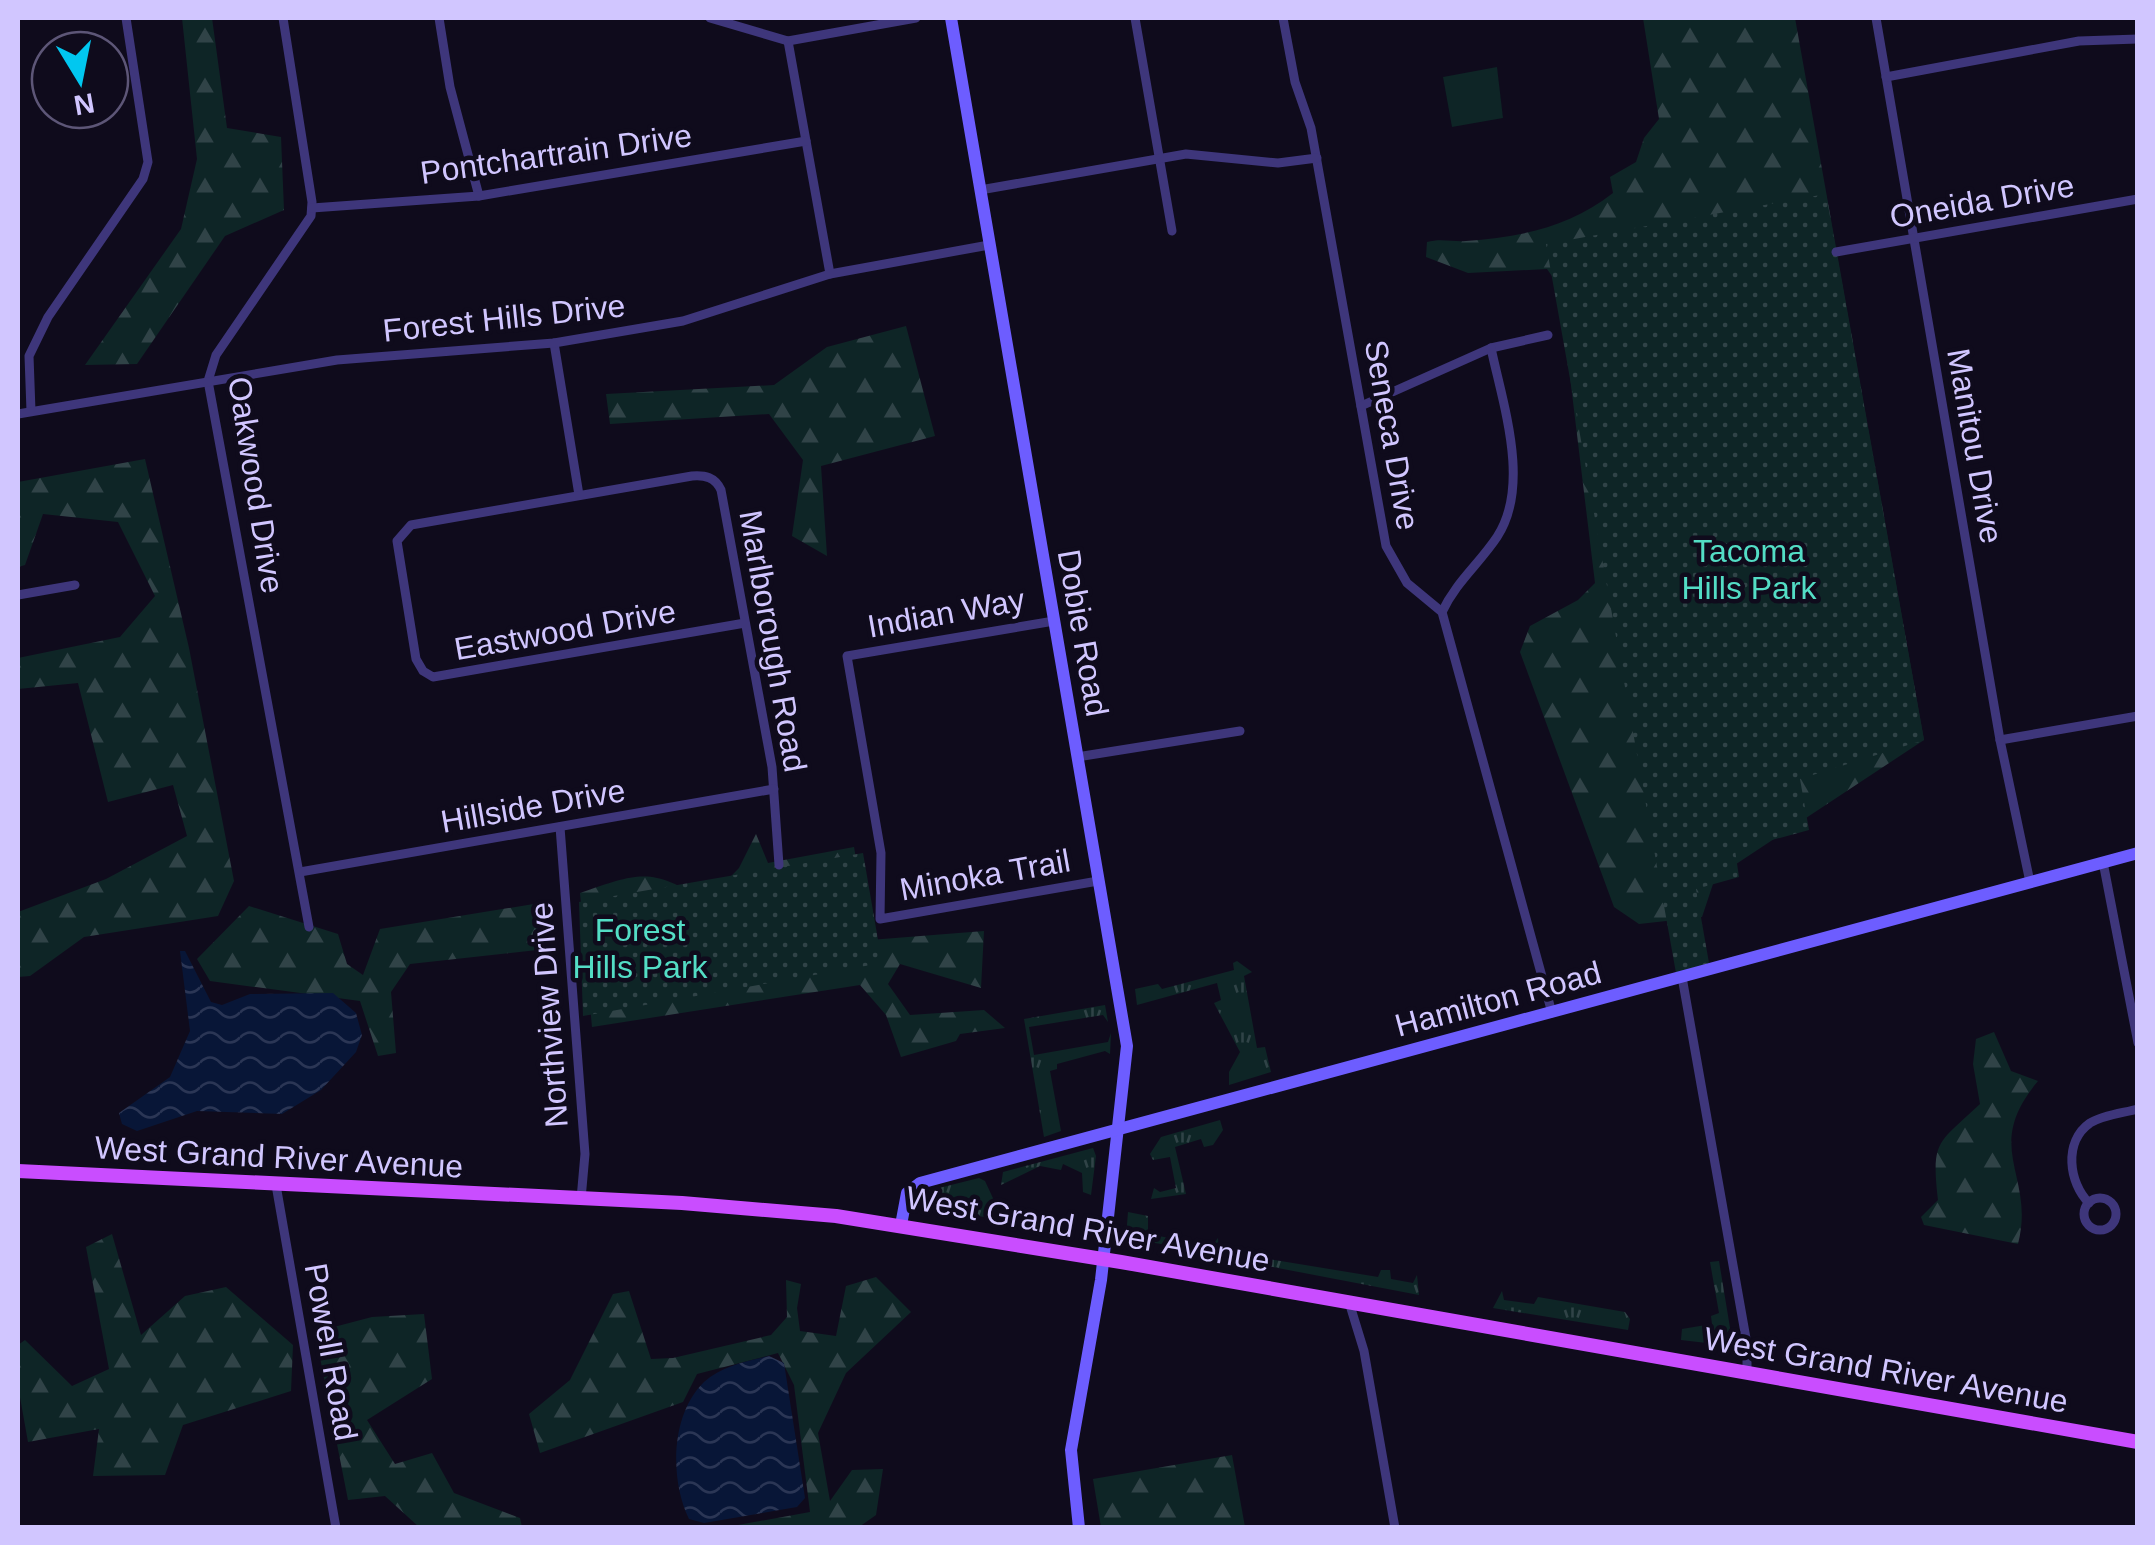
<svg xmlns="http://www.w3.org/2000/svg" width="2155" height="1545" viewBox="0 0 2155 1545" font-family="Arial,sans-serif">
	<style>
		.grass { fill: url(#grass-tufts) }
		.forest { fill: url(#forest-firs) }
		.park { fill: url(#park-dots) }
		.pitch { fill: #0e2526 }
		.water { fill: url(#water-waves) }
		.lines { fill: none; stroke-linecap: round; stroke-linejoin: round }
		.street { stroke: #3e367b; stroke-width: 9 }
		.secondary { stroke: #6d5dff; stroke-width: 12 }
		.primary { stroke: #c94dff; stroke-width: 14 }
		.labels { text-anchor: middle; dominant-baseline: central; stroke-width: 9; stroke-linejoin: round; paint-order: stroke }
		.street-label { font-size: 32px; fill: #d1c6ff; stroke: #0f0b1c }
		.park-label { font-size: 32px; fill: #53ddc5; stroke: #0f0b1c }
	</style>
	<defs>
		<pattern id="grass-tufts" width="24" height="20" patternUnits="userSpaceOnUse" patternTransform="scale(2.5)"><rect width="24" height="20" fill="#0e2526"/><path d="M3 7l-1-3M5 7V3M7 7l1-3M15 17l-1-3M17 17v-4M19 17l1-3" fill="none" stroke="#304347"/></pattern>
		<pattern id="forest-firs" width="22" height="20" patternUnits="userSpaceOnUse" patternTransform="scale(2.5)"><rect width="22" height="20" fill="#0e2526"/><path d="M5 1l3.5 6h-7zM16 11l3.5 6h-7z" fill="#304347"/></pattern>
		<pattern id="park-dots" width="8" height="8" patternUnits="userSpaceOnUse" patternTransform="scale(2.5)"><rect width="8" height="8" fill="#0e2526"/><path d="M2 2h.1M6 6h.1" fill="none" stroke="#304347" stroke-width="1.8" stroke-linecap="round"/></pattern>
		<pattern id="water-waves" width="16" height="10" patternUnits="userSpaceOnUse" patternTransform="scale(2.5)"><rect width="16" height="10" fill="#081637"/><path d="M0 5q4-4 8 0t8 0" fill="none" stroke="#2b3655"/></pattern>
	</defs>
	<rect width="100%" height="100%" fill="#0f0b1c"/>
	<!-- grass -->
	<g class="grass">
		<polygon points="1237,961 1252,972 1244,976 1257,1048 1265,1047 1271,1072 1229,1085 1229,1072 1240,1052 1214,1003 1221,1000 1217,983 1137,1005 1135,989 1158,984 1162,989 1234,970 1233,963"/>
		<polygon points="1105,1005 1108,1022 1103,1015 1029,1027 1034,1055 1108,1042 1111,1033 1110,1054 1105,1051 1057,1064 1057,1069 1050,1071 1061,1131 1044,1137 1024,1019"/>
		<polygon points="1220,1120 1223,1130 1213,1145 1204,1147 1201,1139 1175,1147 1186,1194 1151,1199 1154,1188 1160,1192 1176,1188 1170,1157 1153,1160 1150,1154 1161,1137"/>
		<polygon points="1093,1148 1096,1156 1091,1195 1083,1192 1082,1173 1063,1164 1061,1170 1040,1166 1001,1185 1003,1172"/>
		<polygon points="979,1178 985,1181 998,1209 1024,1214 1029,1225 916,1205 919,1193"/>
		<polygon points="1128,1212 1148,1216 1148,1234 1212,1246 1218,1238 1219,1254 1126,1238"/>
		<polygon points="1237,1245 1238,1254 1378,1277 1381,1270 1390,1270 1391,1279 1413,1283 1417,1275 1419,1295 1257,1264 1233,1257"/>
		<polygon points="1719,1261 1733,1346 1681,1340 1682,1329 1712,1324 1711,1316 1719,1313 1710,1262"/>
		<polygon points="1502,1291 1504,1300 1534,1304 1538,1297 1625,1312 1630,1319 1628,1330 1493,1308"/>
	</g>
	<!-- forest -->
	<g class="forest">
		<polygon points="182,18 212,18 227,128 281,137 284,210 225,236 137,364 85,365 181,229 197,159"/>
		<path d="M1643 18H1795L1924 740 1715 878 1702 917 1639 924 1614 907 1520 652 1530 626 1578 600 1595 583 1559 286 1547 269 1468 273 1426 257 1427 242C1441 238 1452 242 1466 241 1522 237 1569 227 1613 193L1610 177 1636 162 1644 138 1659 119Z"/>
		<polygon points="906,326 935,436 821,466 827,556 792,536 803,460 769,414 610,424 606,394 774,385 827,347"/>
		<polygon points="145,459 189,648 234,881 218,916 84,937 30,976 18,977 18,912 106,879 187,836 173,785 108,802 78,683 18,689 18,658 120,637 155,596 118,522 43,514 25,565 18,567 18,482"/>
		<path d="M756 834 768 863 854 847 870 940 984 931 981 988 900 964 888 984 910 1015 984 1010 1005 1028 960 1034 956 1041 901 1057 886 1015 860 985 592 1027 580 893C638 873 652 866 706 902L739 868Z"/>
		<polygon points="546,902 546,949 410,964 391,992 396,1053 378,1056 360,1001 210,981 197,959 249,906 338,934 347,964 363,975 380,929"/>
		<path d="M1994 1032 2011 1071 2038 1081C1981 1149 2036 1175 2018 1244L1924 1225 1921 1217 1938 1200C1931 1139 1938 1144 1980 1104L1973 1064 1976 1039Z"/>
		<polygon points="112,1234 141,1335 185,1296 226,1287 293,1345 291,1391 183,1425 165,1475 93,1476 99,1429 28,1442 18,1386 18,1345 25,1340 72,1386 109,1369 86,1247"/>
		<polygon points="876,1277 911,1312 846,1373 818,1433 830,1501 852,1470 883,1469 876,1515 859,1527 727,1527 810,1512 794,1385 778,1353 697,1374 683,1402 540,1453 529,1414 570,1380 613,1294 629,1291 651,1359 673,1358 771,1335 787,1317 786,1280 801,1284 797,1308 800,1331 836,1336 846,1286"/>
		<polygon points="424,1314 432,1379 367,1420 395,1464 432,1453 454,1493 520,1518 522,1527 419,1527 385,1496 348,1500 315,1332 372,1317"/>
		<polygon points="1232,1455 1245,1527 1101,1527 1093,1479"/>
	</g>
	<!-- park -->
	<g class="park">
		<polygon points="1826,194 1924,740 1800,779 1809,830 1735,850 1739,877 1696,889 1709,963 1676,973 1546,244"/>
		<polygon points="863,853 882,963 583,1016 579,902"/>
	</g>
	<!-- pitch -->
	<polygon class="pitch" points="1497,67 1503,118 1452,127 1443,77"/>
	<!-- water -->
	<g class="water">
		<polygon points="180,951 185,951 211,1002 222,1005 250,994 333,993 356,1013 362,1035 356,1052 321,1090 282,1114 197,1111 137,1131 122,1124 119,1113 170,1077 190,1031"/>
		<path d="M769 1356 784 1363 805 1498 797 1507 704 1523 689 1519C670 1480 670 1415 704 1382 721 1366 747 1361 769 1356Z"/>
	</g>
	<g class="lines">
		<!-- street -->
		<g class="street">
			<polyline points="283,18 312,202 311,216 216,355 208,381 309,927"/>
			<polyline points="439,18 450,87 479,196"/>
			<polyline points="710,18 788,41 916,18"/>
			<polyline points="1135,18 1172,231"/>
			<polyline points="1283,18 1295,82 1311,128 1386,546 1407,583 1442,612 1552,1013"/>
			<polyline points="1876,18 2000,740 2030,882"/>
			<polyline points="788,41 830,274"/>
			<polyline points="1886,77 2079,41 2138,39"/>
			<polyline points="980,190 1186,154 1278,163 1317,158"/>
			<polyline points="312,208 479,196 806,141"/>
			<polyline points="1836,252 2138,199"/>
			<polyline points="554,343 579,495"/>
			<polyline points="1361,406 1491,348 1548,335"/>
			<polyline points="31,411 29,356 48,317 143,179 148,162 126,18"/>
			<polyline points="18,414 337,360 554,343 683,321 830,274 989,245"/>
			<polyline points="18,595 75,585"/>
			<path d="M1442 612C1456 582 1479 564 1497 537 1531 485 1503 405 1491 348"/>
			<polyline points="1054,621 847,656 881,853 880,919 1098,881"/>
			<path d="M745 623 433 677 423 671 416 659 397 541 411 525 692 476C705 475 715 477 721 490L772 767 779 865"/>
			<polyline points="2000,740 2138,716"/>
			<polyline points="1077,757 1240,731"/>
			<polyline points="560,827 585,1154 581,1199"/>
			<polyline points="2103,862 2138,1043"/>
			<polyline points="300,872 774,789"/>
			<polyline points="1682,977 1747,1344 1747,1373"/>
			<polyline points="276,1185 336,1528"/>
			<circle cx="2100" cy="1214" r="16"/>
			<path d="M2089 1203C2069 1183 2063 1142 2090 1123 2103 1115 2123 1113 2138 1109"/>
			<polyline points="1349,1302 1364,1351 1395,1528"/>
		</g>
		<!-- secondary -->
		<g class="secondary">
			<polyline points="951,18 1127,1046 1101,1280 1071,1450 1079,1528"/>
			<polyline points="901,1225 907,1193 920,1183 2138,853"/>
		</g>
		<!-- primary -->
		<polyline class="primary" points="18,1171 682,1203 836,1216 1121,1262 2138,1442"/>
	</g>
	<g class="labels">
		<!-- street labels -->
		<g class="street-label">
			<text transform="translate(556 154) rotate(-8)">Pontchartrain Drive</text>
			<text transform="translate(1982 201) rotate(-10)">Oneida Drive</text>
			<text transform="translate(504 318) rotate(-6)">Forest Hills Drive</text>
			<text transform="translate(1392 435) rotate(80)">Seneca Drive</text>
			<text transform="translate(1975 446) rotate(80)">Manitou Drive</text>
			<text transform="translate(256 485) rotate(81)">Oakwood Drive</text>
			<text transform="translate(946 613) rotate(-10)">Indian Way</text>
			<text transform="translate(565 630) rotate(-10)">Eastwood Drive</text>
			<text transform="translate(1083 633) rotate(80)">Dobie Road</text>
			<text transform="translate(773 641) rotate(80)">Marlborough Road</text>
			<text transform="translate(533 806) rotate(-10)">Hillside Drive</text>
			<text transform="translate(985 875) rotate(-10)">Minoka Trail</text>
			<text transform="translate(1498 999) rotate(-15)">Hamilton Road</text>
			<text transform="translate(549 1015) rotate(-94)">Northview Drive</text>
			<text transform="translate(279 1157) rotate(3)">West Grand River Avenue</text>
			<text transform="translate(1088 1229) rotate(10)">West Grand River Avenue</text>
			<text transform="translate(331 1352) rotate(80)">Powell Road</text>
			<text transform="translate(1886 1370) rotate(10)">West Grand River Avenue</text>
		</g>
		<!-- park labels -->
		<g class="park-label">
			<text x="1749" y="551">Tacoma<tspan x="1749" dy="37">Hills Park</tspan></text>
			<text x="640" y="930">Forest<tspan x="640" dy="37">Hills Park</tspan></text>
		</g>
	</g>
	<!-- border -->
	<rect width="2155" height="1545" fill="none" stroke="#d1c6ff" stroke-width="40"/>
	<!-- north arrow -->
	<g transform="translate(80 80) rotate(170)"><circle r="48" fill="#0f0b1c" stroke="#5d5677" stroke-width="2.5"/>
	<path d="M0-8L18 38L0 25L-18 38Z" fill="#01c7f0"/>
	<text y="-15" font-size="28" font-weight="bold" text-anchor="middle" fill="#d1c6ff">N</text>
	</g>
</svg>
